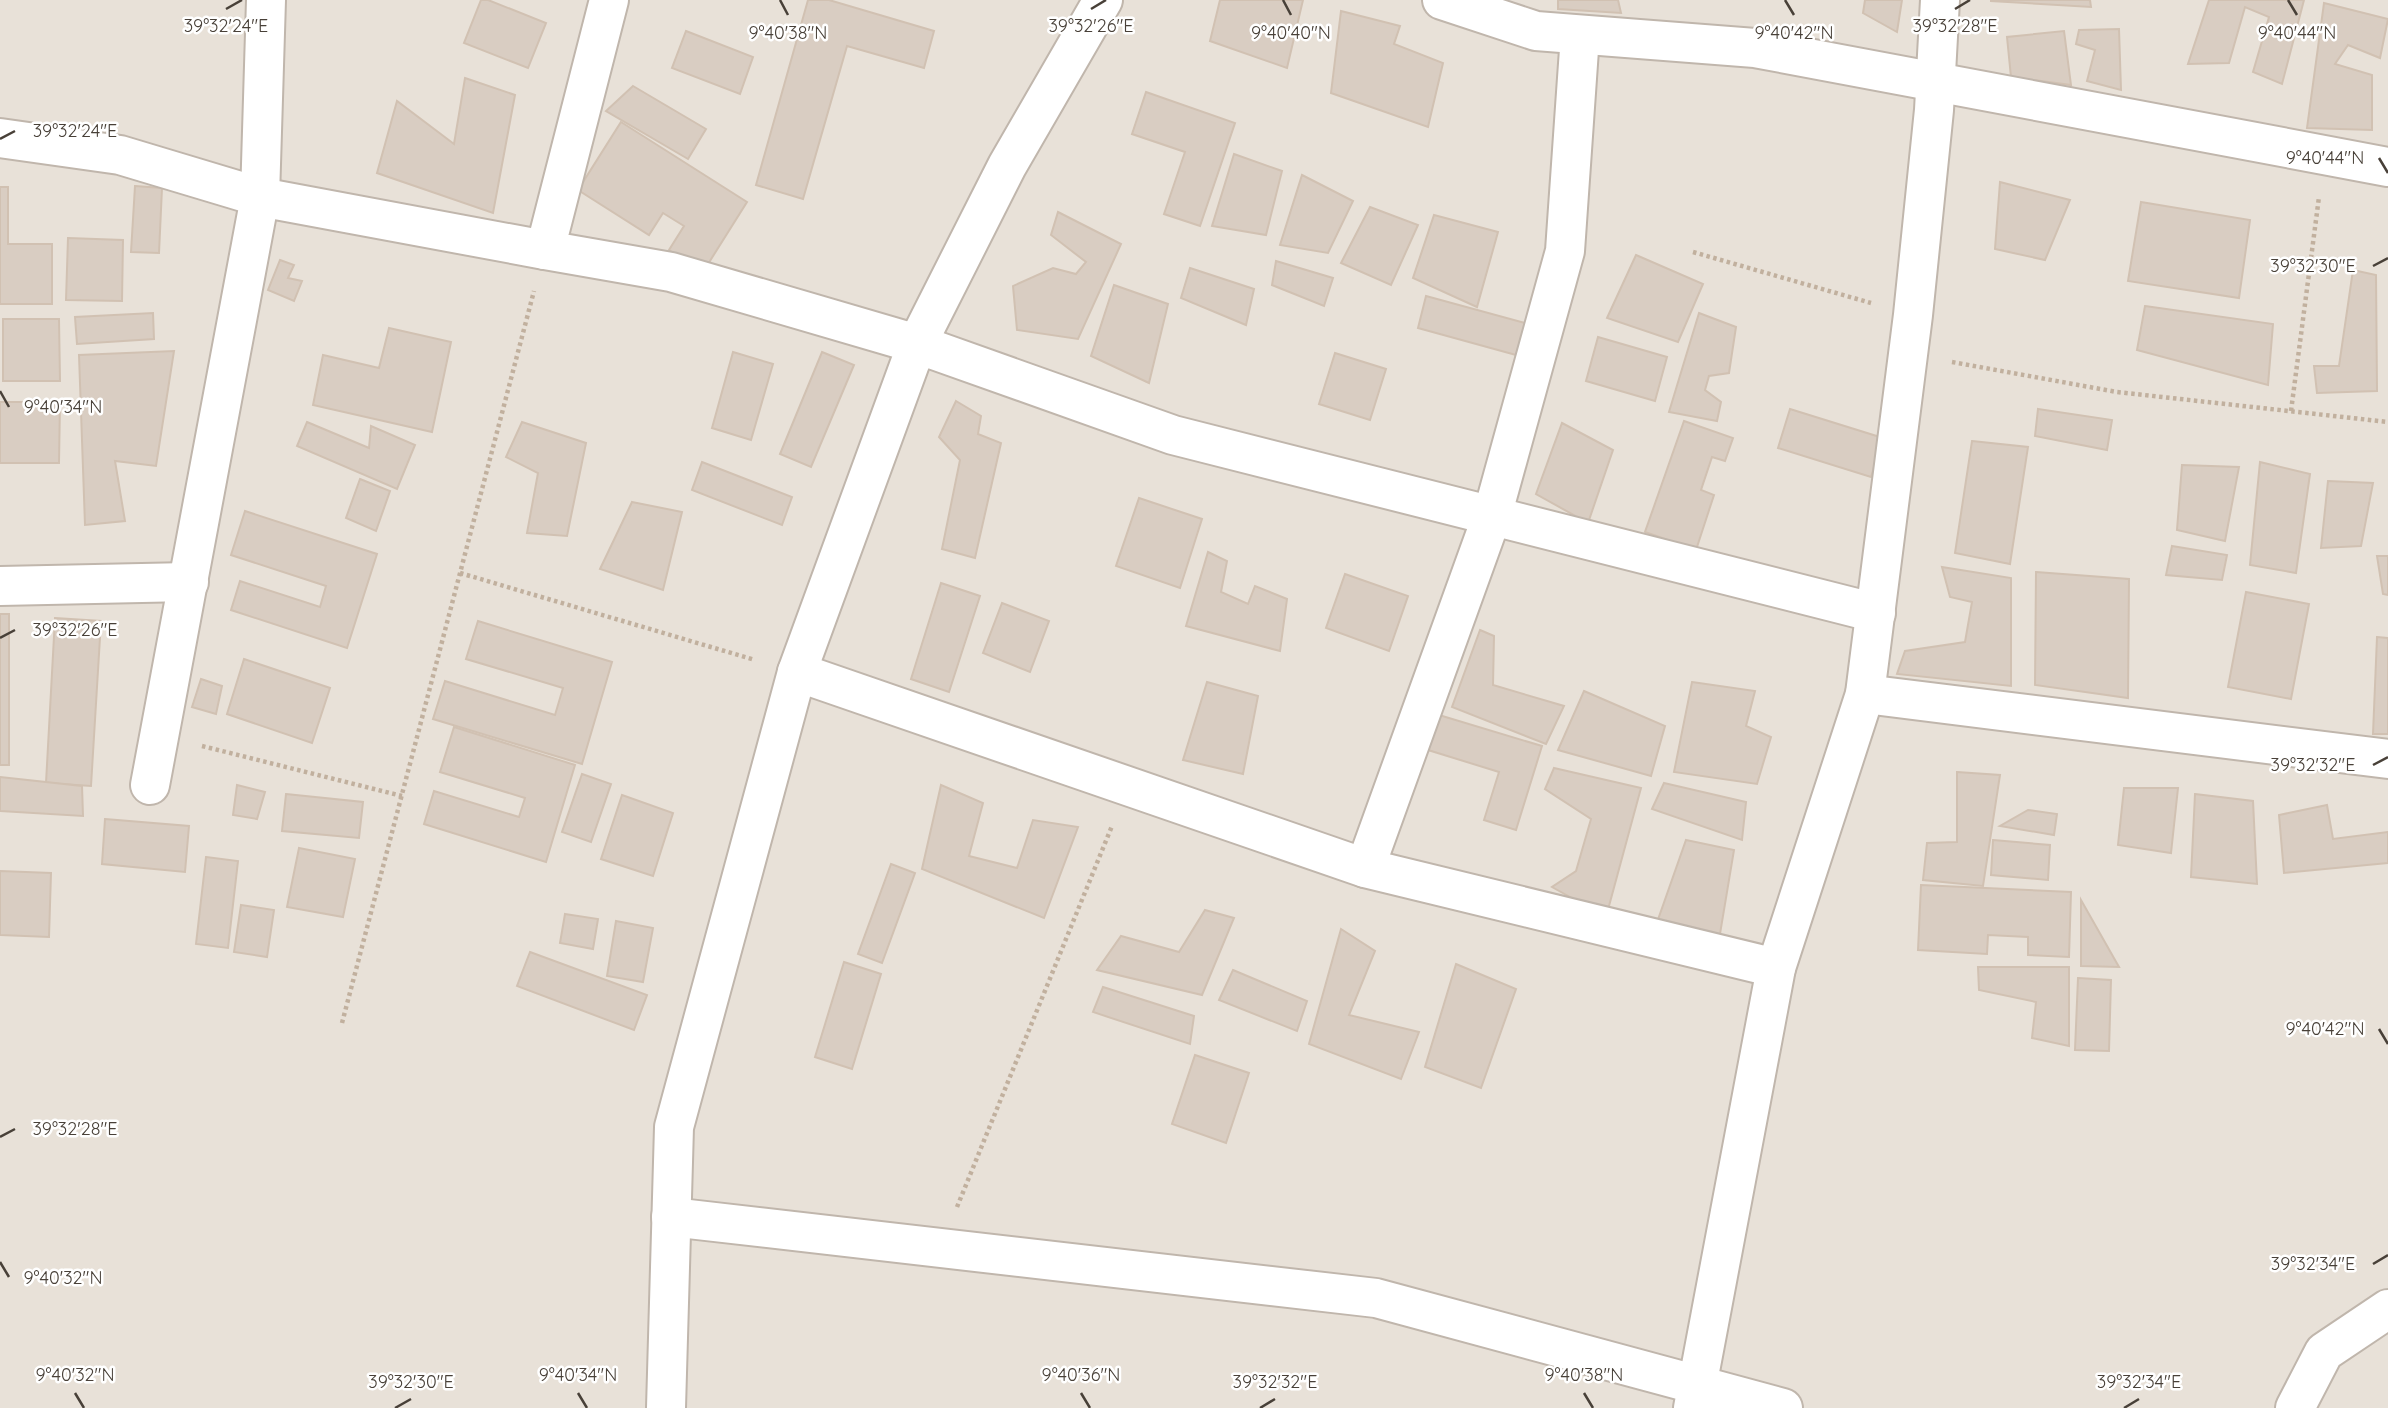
<svg xmlns="http://www.w3.org/2000/svg" width="2388" height="1408" viewBox="0 0 2388 1408" font-family="Quicksand,sans-serif">
	<style>
		.residential { fill: #e8e1d8 }
		.building { fill: #d9cdc2; stroke: #d1c1b2; stroke-width: 2 }
		.lines { fill: none; stroke-linecap: round; stroke-linejoin: round }
		.minor-casing { stroke: #c0b6ac; stroke-width: 42 }
		.path { stroke: #c1b09e; stroke-width: 4.5; stroke-dasharray: 3.5 3.5; stroke-linecap: butt }
		.minor { stroke: #fff; stroke-width: 38 }
		.ticks { fill: none; stroke: #484038; stroke-width: 2.5 }
		.ticks-label { font-size: 18px; text-anchor: middle; fill: #484038; stroke: #fff; stroke-width: 5; stroke-linejoin: round; paint-order: stroke }
	</style>
	<rect width="100%" height="100%" fill="#f4f0ea"/>
	<!-- residential -->
	<rect class="residential" x="0" y="0" width="2388" height="1408"/>
	<!-- building -->
	<g class="building">
		<polygon points="481,0 488,0 546,23 528,68 464,43"/>
		<polygon points="808,0 829,0 934,31 924,68 847,46 803,199 756,185"/>
		<polygon points="1220,0 1303,0 1287,68 1210,41"/>
		<polygon points="1558,0 1618,0 1621,13 1558,9"/>
		<polygon points="1865,0 1902,0 1897,32 1863,13"/>
		<polygon points="1991,0 2090,0 2091,7 1991,1"/>
		<polygon points="2209,0 2304,0 2282,84 2253,72 2269,17 2245,7 2229,63 2188,64"/>
		<polygon points="2324,3 2388,19 2380,58 2348,45 2335,64 2372,75 2372,130 2307,128"/>
		<polygon points="1341,11 1400,26 1394,44 1443,63 1428,127 1331,93"/>
		<polygon points="2119,29 2121,90 2087,81 2095,50 2076,44 2079,30"/>
		<polygon points="686,31 753,57 740,94 672,68"/>
		<polygon points="2064,31 2071,85 2011,77 2007,37"/>
		<polygon points="465,78 515,95 493,213 377,173 397,101 454,144"/>
		<polygon points="633,86 706,129 688,159 606,111"/>
		<polygon points="1146,92 1235,123 1200,226 1164,214 1185,152 1132,134"/>
		<polygon points="621,122 747,202 703,272 669,250 684,226 663,213 649,235 578,190"/>
		<polygon points="1234,154 1282,171 1266,235 1212,226"/>
		<polygon points="1302,175 1353,201 1328,253 1280,245"/>
		<polygon points="2000,182 2070,200 2045,260 1995,249"/>
		<polygon points="135,186 162,188 159,253 131,252"/>
		<polygon points="0,187 8,187 8,244 52,244 52,304 0,304"/>
		<polygon points="2141,202 2250,220 2239,298 2128,281"/>
		<polygon points="1370,207 1418,225 1391,285 1341,263"/>
		<polygon points="1058,212 1121,244 1078,339 1017,330 1013,286 1053,268 1076,274 1086,262 1051,235"/>
		<polygon points="1434,215 1498,232 1477,307 1413,278"/>
		<polygon points="68,238 123,240 122,301 66,300"/>
		<polygon points="1636,255 1703,284 1678,342 1607,318"/>
		<polygon points="280,260 294,265 288,278 302,281 294,301 268,290"/>
		<polygon points="1276,261 1333,278 1324,306 1272,285"/>
		<polygon points="1190,268 1254,289 1246,325 1181,298"/>
		<polygon points="2353,270 2376,275 2377,391 2317,393 2314,366 2339,366"/>
		<polygon points="1114,285 1168,304 1149,383 1091,356"/>
		<polygon points="1426,296 1525,323 1516,355 1418,328"/>
		<polygon points="2145,306 2273,324 2268,385 2137,350"/>
		<polygon points="153,313 154,339 77,344 75,317"/>
		<polygon points="1699,313 1736,327 1729,373 1709,376 1705,390 1721,402 1717,421 1669,412"/>
		<polygon points="3,319 59,319 60,381 3,381"/>
		<polygon points="389,328 451,342 432,432 313,405 323,355 379,368"/>
		<polygon points="1598,337 1667,357 1655,401 1586,381"/>
		<polygon points="174,351 156,466 115,461 125,521 85,525 79,355"/>
		<polygon points="733,352 773,364 751,440 712,428"/>
		<polygon points="822,352 854,365 811,467 780,454"/>
		<polygon points="1335,353 1386,369 1370,420 1319,404"/>
		<polygon points="956,401 981,416 978,434 1001,443 975,558 942,549 960,460 939,437"/>
		<polygon points="0,402 60,402 59,463 0,463"/>
		<polygon points="1790,409 1883,438 1871,477 1778,448"/>
		<polygon points="2038,409 2112,420 2107,450 2035,436"/>
		<polygon points="1684,421 1733,438 1725,461 1712,457 1701,490 1714,495 1696,550 1645,532"/>
		<polygon points="307,422 369,448 371,426 415,445 397,489 297,446"/>
		<polygon points="522,422 586,443 567,536 527,533 538,473 506,457"/>
		<polygon points="1562,423 1613,450 1588,523 1536,494"/>
		<polygon points="1972,441 2028,447 2010,564 1955,553"/>
		<polygon points="702,462 792,497 782,525 692,490"/>
		<polygon points="2260,462 2310,474 2296,573 2250,565"/>
		<polygon points="2182,465 2239,467 2225,541 2177,530"/>
		<polygon points="360,479 390,491 376,531 346,518"/>
		<polygon points="2328,481 2373,483 2361,546 2321,548"/>
		<polygon points="1139,498 1202,519 1180,588 1116,566"/>
		<polygon points="632,502 682,512 663,590 600,569"/>
		<polygon points="245,511 377,554 347,648 231,610 240,581 320,607 326,586 231,555"/>
		<polygon points="2172,546 2227,555 2222,580 2166,575"/>
		<polygon points="1208,552 1227,561 1221,592 1248,604 1255,586 1287,599 1280,651 1186,626"/>
		<polygon points="2377,556 2388,556 2388,595 2383,594"/>
		<polygon points="1942,567 2011,578 2011,686 1897,674 1905,651 1965,642 1972,602 1950,597"/>
		<polygon points="2036,572 2129,579 2128,698 2035,685"/>
		<polygon points="1345,574 1408,596 1389,651 1326,628"/>
		<polygon points="941,583 980,596 949,692 911,679"/>
		<polygon points="2246,592 2309,604 2291,699 2228,687"/>
		<polygon points="1002,603 1049,621 1030,672 983,653"/>
		<rect x="0" y="614" width="9" height="151"/>
		<polygon points="55,618 101,621 91,786 46,783"/>
		<polygon points="478,621 612,662 582,764 433,719 445,681 555,715 563,688 466,659"/>
		<polygon points="1480,630 1494,636 1493,685 1564,706 1546,744 1452,707"/>
		<polygon points="2377,637 2388,638 2388,734 2373,734"/>
		<polygon points="244,659 330,688 312,743 227,714"/>
		<polygon points="201,679 222,686 216,714 192,707"/>
		<polygon points="1207,682 1258,696 1243,774 1183,760"/>
		<polygon points="1692,682 1755,691 1746,726 1771,737 1757,784 1674,772"/>
		<polygon points="1584,691 1665,726 1651,776 1558,750"/>
		<polygon points="1439,715 1542,746 1516,830 1484,820 1499,772 1428,750"/>
		<polygon points="454,727 575,765 546,862 424,824 434,791 519,817 525,798 440,772"/>
		<polygon points="1554,768 1641,788 1606,917 1552,887 1576,871 1591,819 1545,789"/>
		<polygon points="1957,772 2000,775 1983,886 1923,880 1927,843 1957,842"/>
		<polygon points="582,774 611,784 591,842 562,832"/>
		<polygon points="0,777 82,786 83,816 0,811"/>
		<polygon points="1664,783 1746,802 1742,840 1652,809"/>
		<polygon points="237,785 265,792 257,819 233,815"/>
		<polygon points="941,785 983,803 969,856 1017,868 1033,820 1078,827 1044,918 922,869"/>
		<polygon points="2124,788 2178,788 2171,853 2118,845"/>
		<polygon points="286,794 363,802 359,838 282,831"/>
		<polygon points="2195,794 2253,801 2257,884 2191,877"/>
		<polygon points="622,795 673,813 653,876 601,859"/>
		<polygon points="2327,805 2333,839 2388,832 2388,863 2284,873 2279,815"/>
		<polygon points="2028,810 2057,814 2054,835 2000,826"/>
		<polygon points="105,819 189,826 185,872 102,864"/>
		<polygon points="1686,840 1734,850 1719,940 1654,931"/>
		<polygon points="1993,840 2050,845 2048,880 1991,875"/>
		<polygon points="299,848 355,859 343,917 287,907"/>
		<polygon points="206,857 238,861 228,948 196,944"/>
		<polygon points="891,864 915,873 882,963 858,954"/>
		<polygon points="0,871 51,873 49,937 0,935"/>
		<polygon points="1921,885 2071,892 2069,957 2028,955 2028,937 1988,935 1987,954 1918,950"/>
		<polygon points="2081,900 2119,967 2081,966"/>
		<polygon points="241,905 274,910 267,957 234,952"/>
		<polygon points="1205,910 1234,918 1202,995 1097,970 1121,936 1179,952"/>
		<polygon points="565,914 598,919 593,949 560,943"/>
		<polygon points="616,921 653,928 643,982 607,976"/>
		<polygon points="1341,929 1375,951 1349,1015 1419,1032 1401,1079 1309,1044"/>
		<polygon points="530,952 647,995 634,1030 517,986"/>
		<polygon points="844,962 881,974 852,1069 815,1057"/>
		<polygon points="1456,964 1516,989 1481,1088 1425,1067"/>
		<polygon points="1978,967 2069,967 2069,1046 2032,1038 2036,1002 1979,990"/>
		<polygon points="1233,970 1307,1001 1297,1031 1219,1000"/>
		<polygon points="2078,978 2111,980 2109,1051 2075,1050"/>
		<polygon points="1103,987 1194,1016 1190,1044 1093,1012"/>
		<polygon points="1195,1055 1249,1073 1226,1143 1172,1124"/>
	</g>
	<g class="lines">
		<!-- minor casing -->
		<g class="minor-casing">
			<g id="minor">
				<polyline points="609,0 545,250 671,272 917,344 1007,166 1103,0"/>
				<polyline points="1442,0 1536,31 1755,48 2388,167"/>
				<polyline points="0,138 120,155 260,197 545,250"/>
				<polyline points="0,586 189,582"/>
				<polyline points="797,672 1365,868 1776,968"/>
				<polyline points="1865,694 2388,759"/>
				<polyline points="150,785 260,197 266,0"/>
				<polyline points="1365,868 1492,516 1565,251 1580,35"/>
				<polyline points="671,1217 1376,1298 1783,1408"/>
				<polyline points="666,1408 674,1127 797,672 917,344 1173,435 1876,613"/>
				<polyline points="1693,1408 1776,968 1865,694 1913,315 1934,110 1940,0"/>
				<polyline points="2295,1408 2324,1352 2388,1309"/>
			</g>
		</g>
		<!-- path -->
		<g class="path">
			<polyline points="1693,252 1871,303"/>
			<polyline points="1952,362 2117,392 2388,422"/>
			<polyline points="2291,411 2319,197"/>
			<polyline points="460,573 755,660"/>
			<polyline points="202,746 402,796"/>
			<polyline points="342,1023 534,291"/>
			<polyline points="957,1207 1112,826"/>
		</g>
		<!-- minor -->
		<use href="#minor" class="minor"/>
	</g>
	<!-- ticks -->
	<path class="ticks" d="M780 0 788 15M1283 0 1291 15M1785 0 1794 15M2288 0 2297 15M226 9 242 0M1091 9 1106 0M1955 9 1970 0M0 139 15 131M2379 158 2388 173M2373 266 2388 258M0 391 9 407M0 638 15 630M2373 765 2388 757M2379 1029 2388 1044M0 1137 15 1129M0 1262 9 1277M2373 1264 2388 1255M75 1393 84 1408M578 1393 587 1408M1081 1393 1090 1408M1584 1393 1593 1408M395 1408 411 1399M1260 1408 1275 1399M2124 1408 2139 1399"/>
	<g class="ticks-label">
		<text x="226" y="32">39°32'24"E</text>
		<text x="1091" y="32">39°32'26"E</text>
		<text x="1955" y="32">39°32'28"E</text>
		<text x="2297" y="39">9°40'44"N</text>
		<text x="1291" y="39">9°40'40"N</text>
		<text x="1794" y="39">9°40'42"N</text>
		<text x="788" y="39">9°40'38"N</text>
		<text x="75" y="137">39°32'24"E</text>
		<text x="2325" y="164">9°40'44"N</text>
		<text x="2313" y="272">39°32'30"E</text>
		<text x="63" y="413">9°40'34"N</text>
		<text x="75" y="636">39°32'26"E</text>
		<text x="2313" y="771">39°32'32"E</text>
		<text x="2325" y="1035">9°40'42"N</text>
		<text x="75" y="1135">39°32'28"E</text>
		<text x="2313" y="1270">39°32'34"E</text>
		<text x="63" y="1284">9°40'32"N</text>
		<text x="75" y="1381">9°40'32"N</text>
		<text x="578" y="1381">9°40'34"N</text>
		<text x="1081" y="1381">9°40'36"N</text>
		<text x="1584" y="1381">9°40'38"N</text>
		<text x="411" y="1388">39°32'30"E</text>
		<text x="1275" y="1388">39°32'32"E</text>
		<text x="2139" y="1388">39°32'34"E</text>
	</g>
</svg>
